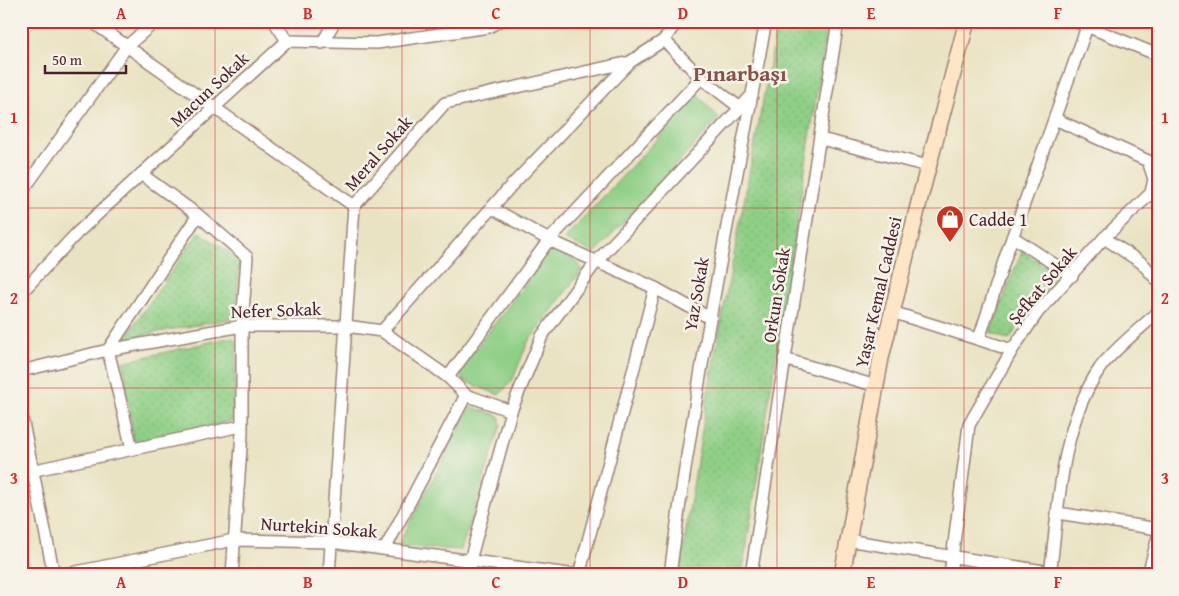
<svg xmlns="http://www.w3.org/2000/svg" width="1179" height="596" viewBox="0 0 1179 596" font-family="'Gentium Book Plus',serif">
	<style>
		.built { fill: #f7cfd1 }
		.green { fill: #8fcf86; stroke: #6c7758 }
		.park { fill: url(#park-dots); stroke: #6c7758 }
		.lines { fill: none; stroke-linecap: round; stroke-linejoin: round }
		.street-casing { stroke: #9a8177; stroke-width: 14 }
		.secondary-casing { stroke: #9a8177; stroke-width: 18 }
		.street { stroke: #fff; stroke-width: 11 }
		.secondary { stroke: #fde5c5; stroke-width: 15 }
		.grid { fill: none; stroke: #d62828; stroke-width: 1; stroke-opacity: 0.55 }
		.labels { text-anchor: middle; dominant-baseline: central; stroke-width: 5; stroke-linejoin: round; paint-order: stroke }
		.street-label { font-size: 18px; fill: #4a1f2b; stroke: #f7f3e8 }
		.poi-label { font-size: 18px; fill: #4a1f2b; stroke: #f7f3e8; text-anchor: start }
		.district-label { font-size: 22px; font-weight: bold; fill: #86514b; stroke: #f7f3e8 }
		.neatline { fill: none; stroke: #d62828; stroke-width: 2 }
		.grid-label { font-size: 16px; text-anchor: middle; font-weight: bold; fill: #d62828 }
	</style>
	<defs>
		<pattern id="park-dots" width="8" height="8" patternUnits="userSpaceOnUse" patternTransform="scale(1.25)"><rect width="8" height="8" fill="#8fcf86"/><path d="M2 2h.1M6 6h.1" fill="none" stroke="#7db174" stroke-width="1.8" stroke-linecap="round"/></pattern>
	</defs>
	<rect width="100%" height="100%" fill="#f7f3e8"/>
	<filter id="ink" filterUnits="userSpaceOnUse"><feTurbulence type="fractalNoise" baseFrequency=".02" numOctaves="2"/><feDisplacementMap in="SourceGraphic" scale="10" xChannelSelector="R" yChannelSelector="G"/><feConvolveMatrix kernelMatrix="1 2 1 2 8 2 1 2 1" color-interpolation-filters="sRGB"/></filter>
	<filter id="wash" filterUnits="userSpaceOnUse"><feTurbulence type="fractalNoise" baseFrequency=".0096" numOctaves="4" result="noise"/><feDisplacementMap in="SourceGraphic" scale="20" xChannelSelector="R" yChannelSelector="G"/><feGaussianBlur stdDeviation="1.12" result="paint"/><feColorMatrix in="noise" values="0 0 0 0 0 0 0 0 0 0 0 0 0 0 0 0 0 1.4 0 .05"/><feComposite in="paint" operator="in"/></filter>
	<g filter="url(#wash)">
		<rect width="100%" height="100%" fill="#eae3c3"/>
		<!-- built -->
		<polygon class="built" points="287,21 327,21 321,33 295,34"/>
		<!-- green -->
		<g class="green">
			<polygon points="698,95 719,118 595,253 564,239"/>
			<polygon points="552,249 578,262 582,270 528,342 512,381 499,395 462,380 461,368"/>
			<polygon points="471,407 499,416 501,425 461,550 406,547 399,543"/>
		</g>
		<!-- park -->
		<g class="park">
			<polygon points="778,21 828,21 742,575 679,575 709,387"/>
			<polygon points="199,232 240,260 235,318 125,338"/>
			<polygon points="1022,251 1060,276 1031,306 1009,340 991,333 991,329"/>
			<polygon points="232,337 237,342 232,421 138,443 133,438 123,362"/>
		</g>
	</g>
	<g filter="url(#ink)">
		<g class="lines">
			<!-- street casing -->
			<g class="street-casing">
				<g id="street">
					<polyline points="91,21 354,206"/>
					<polyline points="274,21 287,41"/>
					<polyline points="1074,21 1158,55"/>
					<polyline points="664,40 701,78 739,107"/>
					<polyline points="322,43 335,21"/>
					<polyline points="821,139 928,166"/>
					<polyline points="141,174 198,215 247,257 242,326 242,433 232,575"/>
					<polyline points="21,193 127,46 156,21"/>
					<polyline points="492,208 549,240 655,288 710,318"/>
					<polyline points="1013,237 1072,276"/>
					<polyline points="1104,238 1142,263 1158,281"/>
					<polyline points="21,293 77,233 287,41 377,43 489,27 499,21"/>
					<polyline points="892,312 1012,350"/>
					<polyline points="382,331 510,187 630,62"/>
					<polyline points="979,339 1006,255 1089,21"/>
					<polyline points="784,359 876,386"/>
					<polyline points="21,371 108,350 242,326 346,326 382,331 448,377 466,395 511,411"/>
					<polyline points="448,377 549,240 701,78"/>
					<polyline points="21,413 54,575"/>
					<polyline points="132,449 108,350 198,215"/>
					<polyline points="21,473 241,426"/>
					<polyline points="1058,513 1158,529"/>
					<polyline points="847,540 1050,572"/>
					<polyline points="385,549 466,395"/>
					<polyline points="61,575 234,540 331,542 576,575"/>
					<polyline points="329,575 354,206 445,103 630,62 664,40 677,21"/>
					<polyline points="466,575 511,411 542,336 596,262 752,95"/>
					<polyline points="579,575 655,288"/>
					<path d="M670 575C694 389 731 205 766 21"/>
					<polyline points="751,575 838,21"/>
					<polyline points="950,575 969,425 1012,350 1038,312 1104,238 1151,193 1154,179 1148,161 1055,119"/>
					<path d="M1050 575C1059 506 1060 427 1100 368 1113 350 1141 328 1158 312"/>
					<polyline points="1148,575 1158,537"/>
				</g>
			</g>
			<!-- secondary casing -->
			<g class="secondary-casing">
				<polyline id="secondary" points="842,575 881,358 921,194 967,21"/>
			</g>
			<!-- street -->
			<use href="#street" class="street"/>
			<!-- secondary -->
			<use href="#secondary" class="secondary"/>
		</g>
	</g>
	<!-- grid -->
	<path class="grid" d="M215 21V575M402 21V575M590 21V575M777 21V575M964 21V575M21 208H1158M21 388H1158"/>
	<!-- icons -->
	<defs>
		<g id="shop-pin" transform="scale(1.4375)"><path d="M0 17L-7.5 6A9.5 9.5 0 1 1 7.5 6Z" fill="#c8321e" stroke="#f7f3e8"/><path d="M-5-2.5h2.3a2.7 3.5 0 0 1 5.4 0H5L5.5 6h-11ZM-1.5-2.5h3a1.5 2.3 0 0 0-3 0Z" fill="#fff"/></g>
	</defs>
	<g fill-rule="evenodd">
		<use href="#shop-pin" x="950" y="219"/>
	</g>
	<g class="labels">
		<!-- street labels -->
		<g class="street-label">
			<text transform="translate(209 89) rotate(-43)">Macun Sokak</text>
			<text transform="translate(378 153) rotate(-49)">Meral Sokak</text>
			<text transform="translate(1042 285) rotate(-50)">Şefkat Sokak</text>
			<text transform="translate(878 292) rotate(-77)">Yaşar Kemal Caddesi</text>
			<text transform="translate(696 294) rotate(-80)">Yaz Sokak</text>
			<text transform="translate(776 295) rotate(-81)">Orkun Sokak</text>
			<text transform="translate(276 310) rotate(-2)">Nefer Sokak</text>
			<text transform="translate(319 527) rotate(4)">Nurtekin Sokak</text>
		</g>
		<!-- poi labels -->
		<g class="poi-label">
			<text x="969" y="219">Cadde 1</text>
		</g>
		<!-- district labels -->
		<g class="district-label">
			<text x="740" y="73">Pınarbaşı</text>
		</g>
	</g>
	<!-- margin -->
	<rect width="1179" height="596" fill="none" stroke="#f7f3e8" stroke-width="55"/>
	<!-- scale -->
	<path d="M45 65v8h81v-8" fill="none" stroke="#4a1f2b" stroke-width="2.5"/>
	<text x="52" y="65" font-size="15" fill="#4a1f2b" stroke="#f7f3e8" stroke-width="4" paint-order="stroke">50 m</text>
	<rect x="28" y="28" width="1124" height="540" class="neatline"/>
	<g class="grid-label">
		<text x="121" y="19">A</text>
		<text x="308" y="19">B</text>
		<text x="496" y="19">C</text>
		<text x="683" y="19">D</text>
		<text x="871" y="19">E</text>
		<text x="1058" y="19">F</text>
		<text x="14" y="123">1</text>
		<text x="1165" y="123">1</text>
		<text x="14" y="304">2</text>
		<text x="1165" y="304">2</text>
		<text x="14" y="484">3</text>
		<text x="1165" y="484">3</text>
		<text x="121" y="588">A</text>
		<text x="308" y="588">B</text>
		<text x="496" y="588">C</text>
		<text x="683" y="588">D</text>
		<text x="871" y="588">E</text>
		<text x="1058" y="588">F</text>
	</g>
</svg>
